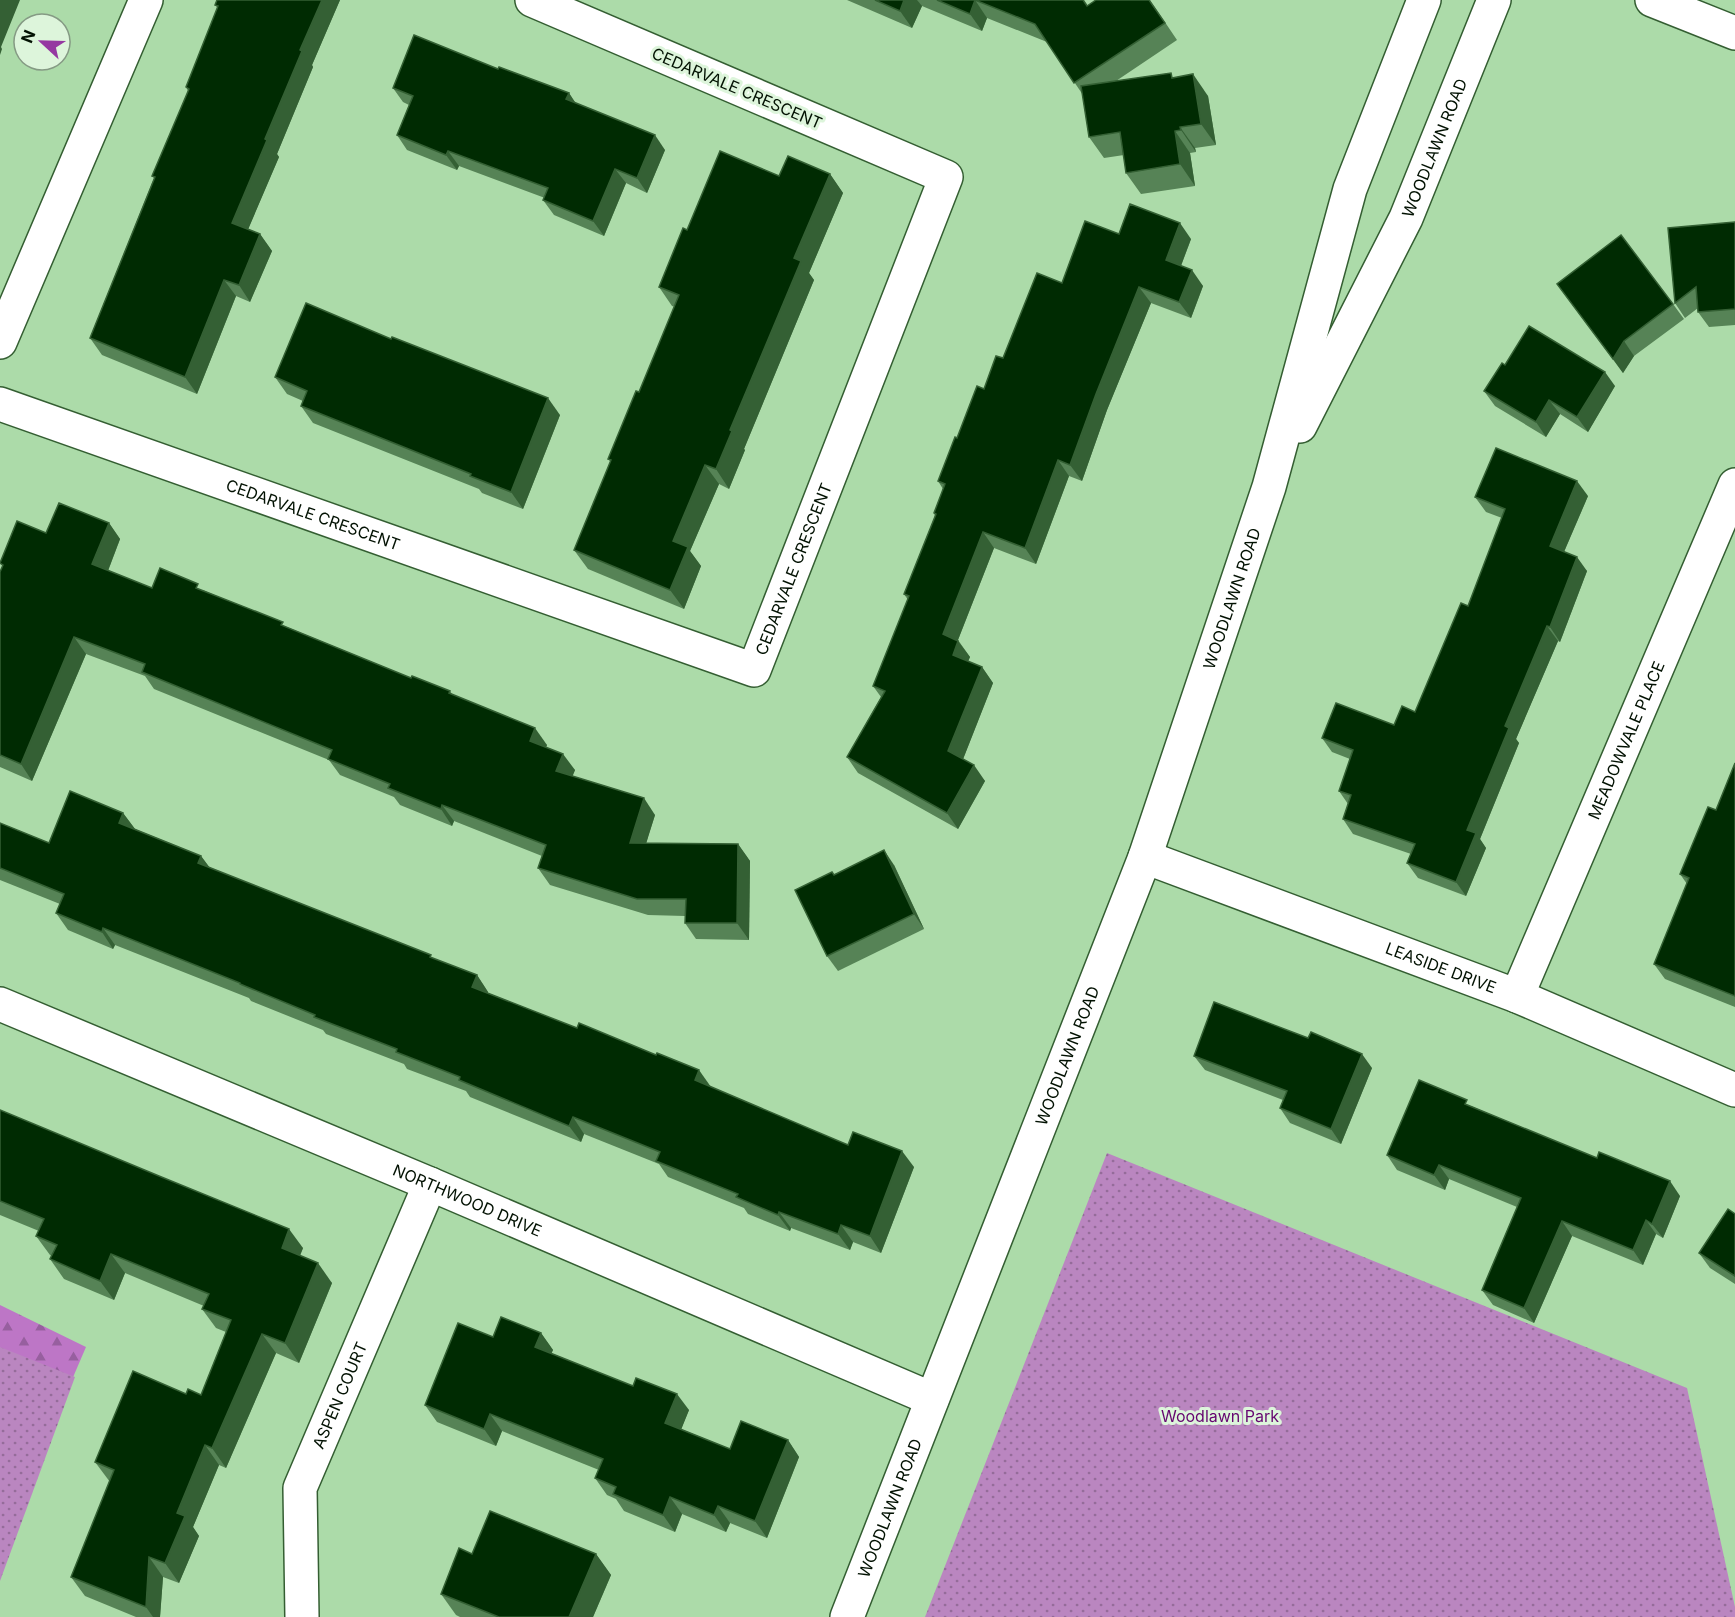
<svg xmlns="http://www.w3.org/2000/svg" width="1735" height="1617" viewBox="0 0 1735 1617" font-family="Inter,sans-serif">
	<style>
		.forest { fill: url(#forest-firs) }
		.park { fill: url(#park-dots) }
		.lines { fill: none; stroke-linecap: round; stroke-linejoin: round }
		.minor-casing { stroke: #345e32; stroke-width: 36 }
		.secondary-casing { stroke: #345e32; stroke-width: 36 }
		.minor { stroke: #fff; stroke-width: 33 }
		.secondary { stroke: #fff; stroke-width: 33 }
		.wall { fill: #568356 }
		.shaded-wall { fill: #346034 }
		.building { fill: #002b02; stroke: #346034; stroke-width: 1.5 }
		.labels { text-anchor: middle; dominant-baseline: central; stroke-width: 6; stroke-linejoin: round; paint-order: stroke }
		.street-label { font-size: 16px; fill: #021102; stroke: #ddf5db }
		.park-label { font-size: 16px; fill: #650570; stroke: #ddf5db }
	</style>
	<defs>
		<pattern id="forest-firs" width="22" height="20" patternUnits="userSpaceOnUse" patternTransform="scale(1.5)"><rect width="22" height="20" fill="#bd76c6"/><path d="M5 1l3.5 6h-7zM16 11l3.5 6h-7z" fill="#975f9f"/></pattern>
		<pattern id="park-dots" width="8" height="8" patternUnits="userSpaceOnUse" patternTransform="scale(1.5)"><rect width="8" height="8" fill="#ba86c0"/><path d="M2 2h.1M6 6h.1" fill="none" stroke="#956c9a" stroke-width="1.8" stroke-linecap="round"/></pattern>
	</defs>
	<rect width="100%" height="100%" fill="#acdba9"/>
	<!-- forest -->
	<polygon class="forest" points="0,1305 86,1347 13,1517 0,1522"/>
	<!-- park -->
	<g class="park">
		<polygon points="1107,1153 1687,1388 1735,1607 1735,1617 925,1617"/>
		<polygon points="0,1347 75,1377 0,1581"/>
	</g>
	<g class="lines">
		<!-- minor casing -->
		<g class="minor-casing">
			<g id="minor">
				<polyline points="0,342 146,0"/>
				<path id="s1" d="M0 404 754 670 946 177 532 0"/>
				<path id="s2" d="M1145 857 1517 996 1735 1090"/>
				<path id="s3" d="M1517 996 1735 485"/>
				<path id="s4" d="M0 1004 430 1184 932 1399"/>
				<path id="s5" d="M302 1617 300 1488 430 1184"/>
			</g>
		</g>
		<!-- secondary casing -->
		<g class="secondary-casing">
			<g id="secondary">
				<polyline points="1652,0 1735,33"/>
				<path id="s6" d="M1300 426 1406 218 1494 0"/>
				<path id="s7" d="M847 1617 1145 857 1269 487 1350 189 1424 0"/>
			</g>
		</g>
		<!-- minor -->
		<use href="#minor" class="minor"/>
		<!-- secondary -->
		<use href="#secondary" class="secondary"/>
	</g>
	<!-- wall -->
	<g class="wall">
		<polygon points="217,0 340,0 312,65 313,67 277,154 279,157 248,229 260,234 272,251 250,302 236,296 197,394 102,355 90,338 154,178 152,176 188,91 186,87 218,8 215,5"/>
		<polygon points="847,0 1084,0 1088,6 1150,0 1177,40 1116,81 1174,77 1208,96 1216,145 1195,148 1196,152 1190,153 1195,186 1141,194 1126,173 1124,155 1104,158 1089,137 1083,95 1047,42 987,18 982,31 922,6 912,28"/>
		<polygon points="498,69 569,93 575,103 665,150 647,193 626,183 604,236 554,215 543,200 545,198 459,166 457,170 407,150 397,135 409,105 403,102 393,88"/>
		<polygon points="830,174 843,193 809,273 814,280 744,449 745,450 729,489 719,484 690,551 701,566 684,609 588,569 574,550 611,462 608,459 639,392 675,307 672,306 659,287 687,230 779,176"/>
		<polygon points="1735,222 1735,325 1709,327 1698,312 1698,308 1685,318 1675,303"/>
		<polygon points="1119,234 1191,239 1181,266 1203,286 1191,318 1151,303 1107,410 1082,481 1069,476 1036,564 994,548 958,640 970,657 968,661 982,667 993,683 963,759 985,781 958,829 858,773 847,757 881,697 873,686 908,600 904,594 935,516 934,513 943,489 938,481 957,438 984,389 1003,358"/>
		<polygon points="1557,284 1673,304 1684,319 1634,356 1623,373"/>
		<polygon points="1505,365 1615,386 1588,432 1560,414 1546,437 1495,406 1484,391"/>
		<polygon points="275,377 560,415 523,509 482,493 479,489 313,423 301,406 303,401 287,394"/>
		<polygon points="1588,496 1564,552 1587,571 1560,642 1558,641 1516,739 1519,743 1480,839 1486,848 1466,896 1418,878 1407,863 1411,854 1353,834 1343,819 1348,804 1339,791 1350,759 1332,752 1322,738 1394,725 1415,712 1468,606 1502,518 1486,512 1475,497"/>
		<polygon points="109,523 120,539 108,571 152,588 203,590 287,627 411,678 450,691 452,694 547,745 546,747 575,770 572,776 655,815 646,843 738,844 750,861 749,940 696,939 685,923 685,916 648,915 550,885 538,868 542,856 454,821 452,826 400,805 394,797 340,775 329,760 154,689 145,676 86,654 32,781 0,767 0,572 3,567 0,563 46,533"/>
		<polygon points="1735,763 1735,1007 1665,979 1654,964 1687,884 1680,874 1716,810"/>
		<polygon points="123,813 135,829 201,856 209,867 434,959 477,975 488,992 488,993 848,1145 914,1167 881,1253 853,1242 850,1250 791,1228 790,1231 748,1214 744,1208 668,1177 659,1164 584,1134 581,1142 470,1097 466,1091 407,1069 404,1064 326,1034 323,1030 251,1001 249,998 115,945 113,949 68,930 56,913 60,904 0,880 0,823 49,843"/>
		<polygon points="894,865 924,929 838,971 827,956 834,874"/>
		<polygon points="1194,1056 1372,1068 1341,1144 1290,1123 1280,1108 1283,1100 1205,1070"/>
		<polygon points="1471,1106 1680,1196 1663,1238 1656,1234 1643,1265 1572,1236 1534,1323 1493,1305 1482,1290 1517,1207 1449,1179 1445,1190 1397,1170 1387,1155"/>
		<polygon points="0,1110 303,1248 300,1256 332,1283 299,1363 276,1353 226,1468 219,1465 193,1527 199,1536 179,1583 163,1577 160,1617 136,1617 85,1596 71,1577 110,1482 95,1462 186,1394 201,1395 226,1332 216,1328 202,1309 204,1306 125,1273 114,1300 64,1279 50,1259 52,1256 50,1255 36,1236 39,1231 0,1215"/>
		<polygon points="1735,1214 1735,1284 1710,1268 1699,1253"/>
		<polygon points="541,1333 553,1350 551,1353 689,1410 681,1429 730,1449 788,1440 799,1457 767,1538 730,1523 726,1532 682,1514 675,1532 624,1511 616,1499 607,1495 595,1478 599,1470 502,1431 496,1446 437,1422 425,1405 493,1337"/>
		<polygon points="472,1554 596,1554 611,1575 593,1617 460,1617 456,1615 441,1594"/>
	</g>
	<!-- shaded-wall -->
	<g class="shaded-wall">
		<polygon points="0,0 20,0 1,47 2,49 0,55"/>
		<polygon points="322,0 340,0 312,65 313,67 277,154 279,157 244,239 232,223 300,50"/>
		<polygon points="904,0 917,0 922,6 912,28 900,11"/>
		<polygon points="975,0 987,18 982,31 970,14"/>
		<polygon points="1193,74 1208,96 1216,145 1201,124"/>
		<polygon points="569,93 579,108 566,99"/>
		<polygon points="1180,127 1195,148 1196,152 1181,130"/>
		<polygon points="1175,131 1190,153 1195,186 1180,164"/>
		<polygon points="655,135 665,150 647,193 637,178"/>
		<polygon points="448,151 459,166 457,170 446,155"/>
		<polygon points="615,169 626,183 604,236 593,221"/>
		<polygon points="830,174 843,193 809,273 814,280 744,449 745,450 729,489 716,469 794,258"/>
		<polygon points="1180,223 1191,239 1177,276 1166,260"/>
		<polygon points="260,234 272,251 250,302 239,285"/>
		<polygon points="1192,270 1203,286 1191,318 1179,302"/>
		<polygon points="224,280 236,296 197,394 185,377"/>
		<polygon points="1139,287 1151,303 1107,410 1082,481 1070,465 1096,394"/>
		<polygon points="1624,341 1634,356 1623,373 1613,359"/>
		<polygon points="1605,372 1615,386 1588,432 1577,417"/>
		<polygon points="548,398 560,415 523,509 511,492"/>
		<polygon points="1549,400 1560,414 1546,437 1536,422"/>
		<polygon points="1058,460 1069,476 1036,564 1025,548"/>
		<polygon points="705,465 719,484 690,551 701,566 684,609 670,590 673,541"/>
		<polygon points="1577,481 1588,496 1560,561 1550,546"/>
		<polygon points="109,523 120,539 104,581 92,564"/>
		<polygon points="983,532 994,548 954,650 943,634"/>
		<polygon points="1577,557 1587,571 1560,642 1550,627"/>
		<polygon points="1547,626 1558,641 1516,739 1519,743 1480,839 1486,848 1466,896 1456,882 1467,830 1505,726"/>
		<polygon points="74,637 86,654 32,781 21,764"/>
		<polygon points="958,641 970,657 964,671 953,655"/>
		<polygon points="982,667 993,683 960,767 948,751"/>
		<polygon points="535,728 547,745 542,757 530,741"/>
		<polygon points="563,754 575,770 568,788 556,771"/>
		<polygon points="974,765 985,781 958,829 947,813"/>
		<polygon points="644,798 655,815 641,860 630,843"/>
		<polygon points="442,805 454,821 452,826 441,809"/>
		<polygon points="123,813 135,829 119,823"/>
		<polygon points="738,844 750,861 749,940 737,923"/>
		<polygon points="884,850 894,865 924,929 914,914"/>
		<polygon points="201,856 213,872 198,863"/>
		<polygon points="103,928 115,945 113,949 102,932"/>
		<polygon points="477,975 488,992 484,1004 472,987"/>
		<polygon points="1362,1054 1372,1068 1341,1144 1331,1129"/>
		<polygon points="699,1070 711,1087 695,1080"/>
		<polygon points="573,1117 584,1134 581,1142 569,1126"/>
		<polygon points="902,1151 914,1167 881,1253 870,1236"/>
		<polygon points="1439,1165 1449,1179 1445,1190 1434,1175"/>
		<polygon points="1670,1181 1680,1196 1663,1238 1652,1224"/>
		<polygon points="779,1212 791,1228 790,1231 778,1215"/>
		<polygon points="1646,1220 1656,1234 1643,1265 1633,1250"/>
		<polygon points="1562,1221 1572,1236 1534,1323 1524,1308"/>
		<polygon points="841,1225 853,1242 850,1250 838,1234"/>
		<polygon points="289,1229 303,1248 295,1267 282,1248"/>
		<polygon points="111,1254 125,1273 114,1300 100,1281"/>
		<polygon points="318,1263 332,1283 299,1363 285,1343"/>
		<polygon points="541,1333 553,1350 547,1364 535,1347"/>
		<polygon points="262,1334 276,1353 226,1468 212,1448"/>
		<polygon points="677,1394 689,1410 677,1440 665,1423"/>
		<polygon points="490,1414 502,1431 496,1446 484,1429"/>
		<polygon points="788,1440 799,1457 767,1538 755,1521"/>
		<polygon points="205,1445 219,1465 193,1527 199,1536 179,1583 165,1563 177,1513"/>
		<polygon points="670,1497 682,1514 675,1532 663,1515"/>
		<polygon points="718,1506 730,1523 726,1532 714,1515"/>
		<polygon points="596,1554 611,1575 593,1617 569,1617"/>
		<polygon points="149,1557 163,1577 160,1617 153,1617 146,1607"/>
	</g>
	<!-- building -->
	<g class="building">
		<polygon points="217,0 322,0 300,50 302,51 265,139 267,140 232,223 260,234 239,285 224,280 185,377 90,338 155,177 152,176 189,89 186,87 218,6 215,5"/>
		<polygon points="875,0 904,0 900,11"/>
		<polygon points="937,0 975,0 970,14"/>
		<polygon points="975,0 1083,0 1087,6 1096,0 1149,0 1165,23 1074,83 1035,24"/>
		<polygon points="414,35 498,69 499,67 569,93 566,99 655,135 637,178 615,169 593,221 543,200 548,188 448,151 446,155 397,135 413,96 393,88"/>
		<polygon points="1171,73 1172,78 1193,74 1201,124 1180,127 1181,130 1175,131 1180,164 1126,173 1120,132 1089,137 1081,86"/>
		<polygon points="720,151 779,176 788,156 830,174 794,258 801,261 730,430 732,431 716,469 705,465 673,541 688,547 670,590 574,550 611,460 608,459 636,391 639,392 679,295 659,287 683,228 687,230"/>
		<polygon points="1130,204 1180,223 1166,260 1192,270 1179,302 1139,287 1096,394 1070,465 1058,460 1025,548 983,532 943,634 958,641 953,655 982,667 948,751 974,765 947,813 847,757 885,691 873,686 909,596 904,594 936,514 934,513 945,484 938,481 955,437 957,438 977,386 984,389 996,356 1003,358 1037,273 1062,283 1085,221 1119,234"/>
		<polygon points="1735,222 1735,309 1698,312 1696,287 1675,303 1668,228"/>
		<polygon points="1621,235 1673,304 1624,341 1613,359 1557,284"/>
		<polygon points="306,303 391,339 392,337 548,398 511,492 470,476 471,474 301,406 307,391 275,377"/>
		<polygon points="1529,326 1605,372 1577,417 1549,400 1536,422 1484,391 1502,363 1505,365"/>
		<polygon points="1496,448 1577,481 1550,546 1577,557 1550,627 1547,626 1505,726 1509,728 1467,830 1476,833 1456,882 1407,863 1415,844 1343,819 1351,795 1339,791 1353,750 1322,738 1336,703 1394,725 1402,706 1415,712 1461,603 1468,606 1505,509 1475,497"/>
		<polygon points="59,503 109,523 92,564 152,588 160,568 198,584 196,588 283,622 281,625 411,678 412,676 450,691 449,693 535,728 530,741 563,754 556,771 644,798 630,843 738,844 737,923 685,923 686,899 637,899 538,868 546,845 442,805 441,809 388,788 390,784 328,759 332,750 142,672 145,664 74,637 21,764 0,755 0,572 3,565 0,563 17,521 46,533"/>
		<polygon points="1735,763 1735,996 1654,964 1689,878 1680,874 1708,807 1716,810"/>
		<polygon points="70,791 123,813 119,823 201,856 198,863 431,955 430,957 477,975 472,987 577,1028 579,1023 656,1055 657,1053 699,1070 695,1080 848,1145 853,1132 902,1151 870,1236 841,1225 838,1234 779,1212 778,1215 736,1197 738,1194 656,1161 660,1152 573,1117 569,1126 459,1080 460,1077 396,1052 397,1049 314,1017 315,1015 240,984 240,983 103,928 102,932 56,913 64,894 0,868 0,823 49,843"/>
		<polygon points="884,850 914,914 827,956 795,890 832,872 834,875"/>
		<polygon points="1214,1002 1308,1038 1311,1032 1362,1054 1331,1129 1280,1108 1287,1091 1194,1056"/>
		<polygon points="1419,1080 1467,1100 1465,1104 1597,1158 1599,1152 1670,1181 1652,1224 1646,1220 1633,1250 1562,1221 1524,1308 1482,1290 1521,1198 1439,1165 1434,1175 1387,1155"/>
		<polygon points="0,1110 159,1176 289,1229 282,1248 318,1263 285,1343 262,1334 212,1448 205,1445 177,1513 185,1516 165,1563 149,1557 146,1607 71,1577 114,1470 95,1462 133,1371 186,1394 188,1389 201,1395 231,1320 202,1309 209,1294 111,1254 100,1281 50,1259 57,1245 36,1236 44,1219 0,1201"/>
		<polygon points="1728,1209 1735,1214 1735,1276 1699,1253"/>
		<polygon points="501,1317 541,1333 535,1347 633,1386 636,1378 677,1394 665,1423 730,1449 741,1421 788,1440 755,1521 718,1506 714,1515 670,1497 663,1515 613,1494 616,1487 595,1478 603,1459 490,1414 484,1429 425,1405 458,1323 493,1337"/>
		<polygon points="490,1511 596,1554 569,1617 499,1617 441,1594 459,1548 472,1554"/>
	</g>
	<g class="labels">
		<!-- street labels -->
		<g class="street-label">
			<text transform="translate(737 88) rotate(23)">CEDARVALE CRESCENT</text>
			<text stroke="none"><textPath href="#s6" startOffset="309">WOODLAWN ROAD</textPath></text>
			<text stroke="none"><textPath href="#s1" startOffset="332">CEDARVALE CRESCENT</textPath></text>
			<text stroke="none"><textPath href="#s1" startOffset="908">CEDARVALE CRESCENT</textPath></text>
			<text stroke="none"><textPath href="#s7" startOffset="1089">WOODLAWN ROAD</textPath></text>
			<text stroke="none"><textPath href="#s3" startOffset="278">MEADOWVALE PLACE</textPath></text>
			<text stroke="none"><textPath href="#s2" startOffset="316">LEASIDE DRIVE</textPath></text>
			<text stroke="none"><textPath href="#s7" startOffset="603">WOODLAWN ROAD</textPath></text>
			<text stroke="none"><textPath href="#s4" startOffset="507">NORTHWOOD DRIVE</textPath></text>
			<text stroke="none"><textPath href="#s5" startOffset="230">ASPEN COURT</textPath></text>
			<text stroke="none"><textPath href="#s7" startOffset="117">WOODLAWN ROAD</textPath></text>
		</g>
		<!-- park labels -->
		<g class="park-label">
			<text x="1220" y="1416">Woodlawn Park</text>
		</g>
	</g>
	<!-- north arrow -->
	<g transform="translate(42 42) rotate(292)"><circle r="28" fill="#ddf5db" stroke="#859a84" stroke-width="1.5"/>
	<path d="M0-4.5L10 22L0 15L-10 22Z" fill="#9538a1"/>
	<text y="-9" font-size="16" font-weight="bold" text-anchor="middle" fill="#021102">N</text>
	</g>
</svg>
